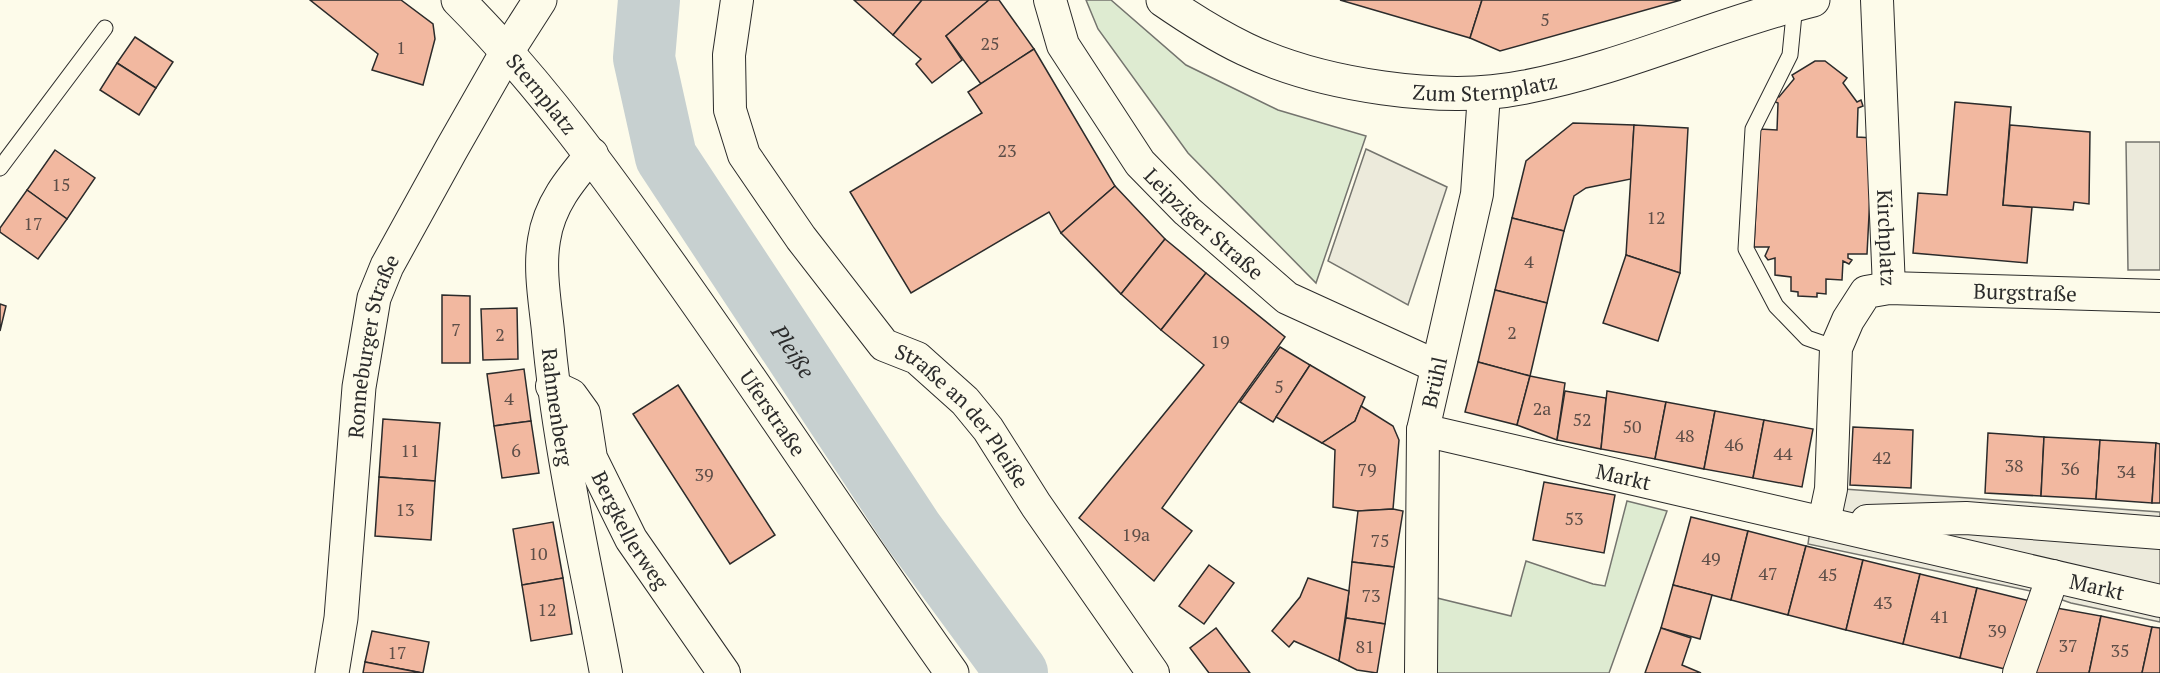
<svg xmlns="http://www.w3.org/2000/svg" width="2160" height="673" viewBox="0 0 2160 673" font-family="'PT Serif',serif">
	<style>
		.green { fill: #deebd1; stroke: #74746e; stroke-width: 1.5 }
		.parking { fill: #eceadb; stroke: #74746e; stroke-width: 1.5 }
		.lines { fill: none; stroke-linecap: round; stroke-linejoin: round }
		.river { stroke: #c7d0d0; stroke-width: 62 }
		.building { fill: #f2b8a0; stroke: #2b2b2b; stroke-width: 1.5 }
		.service-casing { stroke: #2b2b2b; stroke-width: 17 }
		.minor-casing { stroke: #2b2b2b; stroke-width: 34 }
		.tertiary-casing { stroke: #2b2b2b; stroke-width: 35 }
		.primary-casing { stroke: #2b2b2b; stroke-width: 35 }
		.service { stroke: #fdfbea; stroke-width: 15 }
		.minor { stroke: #fdfbea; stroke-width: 32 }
		.tertiary { stroke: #fdfbea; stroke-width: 33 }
		.primary { stroke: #fdfbea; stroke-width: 33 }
		.labels { text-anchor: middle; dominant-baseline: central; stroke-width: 4.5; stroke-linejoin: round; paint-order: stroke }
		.number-label { font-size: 18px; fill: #5d4e48 }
		.street-label { font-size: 21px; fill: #2b2b2b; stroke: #fdfbea }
		.water-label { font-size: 22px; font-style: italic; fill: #2b2b2b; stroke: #fdfbea }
	</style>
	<rect width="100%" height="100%" fill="#fdfbea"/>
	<!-- green -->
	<g class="green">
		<polygon points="1086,0 1111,0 1186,65 1278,110 1366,136 1316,283 1188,153 1098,29"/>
		<polygon points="1627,501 1667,511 1609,673 1434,673 1437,598 1511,616 1526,561 1593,584 1605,586"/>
	</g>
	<!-- parking -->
	<g class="parking">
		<polygon points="2126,142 2160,142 2160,270 2128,270"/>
		<polygon points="1366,149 1447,187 1408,305 1328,261"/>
		<polygon points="1816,487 2160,512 2160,622 2071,603 2045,594 1808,544"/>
	</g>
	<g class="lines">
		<!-- river -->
		<path class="river" id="s1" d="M649 0 644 58 666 157 912 530 1017 673"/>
	</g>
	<!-- building -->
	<g class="building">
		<polygon points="310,0 401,0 433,24 435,39 423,85 372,70 378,54"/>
		<polygon points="854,0 922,0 893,35"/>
		<polygon points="922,0 989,0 946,36 962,60 932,83 916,64 921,59 893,35"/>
		<polygon points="989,0 999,0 1034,49 981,84 946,36"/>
		<polygon points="1340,0 1482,0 1470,38"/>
		<polygon points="1482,0 1681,0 1500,51 1470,38"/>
		<polygon points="135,37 173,62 156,88 117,63"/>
		<polygon points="1034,49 1115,186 1061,233 1049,212 911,293 850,192 982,113 968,92"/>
		<polygon points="1815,61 1825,61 1847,78 1843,83 1857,102 1861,100 1863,106 1858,108 1857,137 1873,138 1867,254 1848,254 1848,258 1852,260 1849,264 1843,261 1842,280 1826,279 1826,294 1817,293 1817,297 1798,296 1798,292 1791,291 1791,277 1775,275 1775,258 1768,260 1765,256 1769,247 1754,247 1760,129 1777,130 1778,103 1773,101 1774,96 1779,97 1794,79 1792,75"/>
		<polygon points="117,63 156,88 139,115 100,90"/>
		<polygon points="1955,102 2011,107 2003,205 2032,207 2027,263 1913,253 1918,193 1947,195"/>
		<polygon points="1573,123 1634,125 1631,179 1586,188 1574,196 1564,231 1512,218 1526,161"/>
		<polygon points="1634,125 1688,128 1680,273 1626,255"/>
		<polygon points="2010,125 2090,132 2089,204 2074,202 2073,210 2003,205"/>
		<polygon points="55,150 95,178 67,219 27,190"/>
		<polygon points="1115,186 1165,239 1121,294 1061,233"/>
		<polygon points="27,190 67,219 38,259 0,232 0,228"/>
		<polygon points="1512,218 1564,231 1547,303 1495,290"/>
		<polygon points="1165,239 1206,273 1161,330 1121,294"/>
		<polygon points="1626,255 1680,273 1658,341 1603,323"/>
		<polygon points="1206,273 1285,337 1162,508 1192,531 1154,581 1079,518 1204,365 1161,330"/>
		<polygon points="1495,290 1547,303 1530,376 1478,362"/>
		<polygon points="442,295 470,296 470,363 442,363"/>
		<polygon points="0,304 6,306 0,331"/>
		<polygon points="517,308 518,359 483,360 481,309"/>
		<polygon points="1280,347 1310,365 1273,422 1240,402"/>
		<polygon points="1478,362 1530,376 1517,425 1465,412"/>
		<polygon points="1310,365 1365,397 1355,421 1322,443 1276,417"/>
		<polygon points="524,369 531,421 494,426 487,374"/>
		<polygon points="1530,376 1565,383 1557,440 1517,425"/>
		<polygon points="678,385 775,535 730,564 633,414"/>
		<polygon points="1565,391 1606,398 1601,449 1557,440"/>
		<polygon points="1607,391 1666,402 1655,459 1601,449"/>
		<polygon points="1666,402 1715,411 1704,469 1655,459"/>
		<polygon points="1361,406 1393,426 1399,440 1393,509 1358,511 1333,507 1335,450 1322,443 1355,421"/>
		<polygon points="1715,411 1764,420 1753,478 1704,469"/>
		<polygon points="383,419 440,423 435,481 379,477"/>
		<polygon points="1764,420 1813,429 1802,487 1753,478"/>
		<polygon points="531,421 539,473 502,478 494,426"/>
		<polygon points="1853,427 1913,430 1911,488 1850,485"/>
		<polygon points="1988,433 2044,437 2041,496 1985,493"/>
		<polygon points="2044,437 2100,440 2096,499 2041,496"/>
		<polygon points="2100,440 2156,443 2152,503 2096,499"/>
		<polygon points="2156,443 2160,444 2160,503 2152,503"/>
		<polygon points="379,477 435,481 431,540 375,536"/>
		<polygon points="1544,482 1615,495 1604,553 1533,540"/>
		<polygon points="1393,509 1403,511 1394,567 1352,562 1358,511"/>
		<polygon points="1691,517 1748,531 1731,600 1673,585"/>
		<polygon points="553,522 563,578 522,585 513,529"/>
		<polygon points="1748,531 1806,546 1788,615 1731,600"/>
		<polygon points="1806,546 1863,560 1846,630 1788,615"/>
		<polygon points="1863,560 1920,574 1903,644 1846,630"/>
		<polygon points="1352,562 1394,567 1385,624 1346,618"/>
		<polygon points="1209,565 1234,583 1204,624 1179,606"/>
		<polygon points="1920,574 1977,588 1960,658 1903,644"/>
		<polygon points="563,578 572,634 531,641 522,585"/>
		<polygon points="1308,578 1349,591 1339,661 1294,641 1289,647 1272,631 1300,597"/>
		<polygon points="1673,585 1712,595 1700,639 1661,628"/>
		<polygon points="1977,588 2034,602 2017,672 1960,658"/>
		<polygon points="2051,607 2101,616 2089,673 2034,673"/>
		<polygon points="2101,616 2152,627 2142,673 2089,673"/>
		<polygon points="1346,618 1385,624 1377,673 1357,670 1339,661"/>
		<polygon points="2152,627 2160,628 2160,673 2142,673"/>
		<polygon points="1216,628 1250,673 1209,673 1190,648"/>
		<polygon points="1661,628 1691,638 1682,665 1701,673 1645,673"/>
		<polygon points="372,631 429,642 423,673 365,662"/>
		<polygon points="365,662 422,673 363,673"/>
	</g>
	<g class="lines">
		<!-- service casing -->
		<g class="service-casing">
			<g id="service">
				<polyline points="1795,4 1790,55 1753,129 1746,249 1776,306 1807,338 1836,348"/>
				<polyline points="0,168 105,28"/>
			</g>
		</g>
		<!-- minor casing -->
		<g class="minor-casing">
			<g id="minor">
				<path id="s2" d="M737 0 729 55 730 110 744 155 801 238 884 345 917 358 965 401 988 429 1036 505 1153 673"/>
				<path id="s3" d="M1050 0 1063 45 1140 163 1187 211 1287 298 1436 366"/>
				<path id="s4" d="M1877 0 1889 288"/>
				<path id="s5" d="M592 154C570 180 549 205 544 240 539 269 545 302 548 331 558 446 585 560 606 673"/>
				<path id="s6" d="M552 386 571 395 584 413 591 458 631 539 724 673"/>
				<path id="s7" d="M1423 430 2160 601"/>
				<polyline points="1867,521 1966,518 2160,533"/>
				<path id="s8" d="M1824 522 1831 489 1836 348 1848 320 1866 292 1889 288 2160 296"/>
				<path id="s9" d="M1421 673 1423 430 1477 194 1484 94"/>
				<polyline points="2019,673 2053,576"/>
			</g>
		</g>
		<!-- tertiary casing -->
		<g class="tertiary-casing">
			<g id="tertiary">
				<path id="s10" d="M458 0C541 83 608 177 676 273 770 405 858 541 952 673"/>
			</g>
		</g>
		<!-- primary casing -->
		<g class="primary-casing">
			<g id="primary">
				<path id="s11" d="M1163 0C1189 18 1216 35 1245 49 1320 85 1444 104 1525 87 1624 68 1716 24 1813 0"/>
				<path id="s12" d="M332 673 341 618 359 387 374 298 387 266 451 150 508 50 540 0"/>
			</g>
		</g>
		<!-- service -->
		<use href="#service" class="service"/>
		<!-- minor -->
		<use href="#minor" class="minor"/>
		<!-- tertiary -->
		<use href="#tertiary" class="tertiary"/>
		<!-- primary -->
		<use href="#primary" class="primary"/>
	</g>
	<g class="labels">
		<!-- number labels -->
		<g class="number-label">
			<text x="1545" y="19">5</text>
			<text x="990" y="43">25</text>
			<text x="401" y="47">1</text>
			<text x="1007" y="150">23</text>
			<text x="61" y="184">15</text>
			<text x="1656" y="217">12</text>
			<text x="33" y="223">17</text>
			<text x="1529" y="261">4</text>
			<text x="456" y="329">7</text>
			<text x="1512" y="332">2</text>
			<text x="500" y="334">2</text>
			<text x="1220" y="341">19</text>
			<text x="1279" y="386">5</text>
			<text x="509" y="398">4</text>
			<text x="1542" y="408">2a</text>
			<text x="1582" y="419">52</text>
			<text x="1632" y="426">50</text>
			<text x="1685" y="435">48</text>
			<text x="1734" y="444">46</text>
			<text x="410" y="450">11</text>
			<text x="516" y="450">6</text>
			<text x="1783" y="453">44</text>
			<text x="1882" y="457">42</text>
			<text x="2014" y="465">38</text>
			<text x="2070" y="468">36</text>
			<text x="1367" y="469">79</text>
			<text x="2126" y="471">34</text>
			<text x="704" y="474">39</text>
			<text x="405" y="509">13</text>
			<text x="1574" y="518">53</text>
			<text x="1136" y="534">19a</text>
			<text x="1380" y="540">75</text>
			<text x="538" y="553">10</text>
			<text x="1711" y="558">49</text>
			<text x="1768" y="573">47</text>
			<text x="1828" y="574">45</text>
			<text x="1371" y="595">73</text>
			<text x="1883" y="602">43</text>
			<text x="547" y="609">12</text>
			<text x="1940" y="616">41</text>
			<text x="1997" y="630">39</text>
			<text x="2068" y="645">37</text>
			<text x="1365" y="646">81</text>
			<text x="2120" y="650">35</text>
			<text x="397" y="652">17</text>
		</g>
		<!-- street labels -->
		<g class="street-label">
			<text stroke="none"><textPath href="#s11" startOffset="342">Zum Sternplatz</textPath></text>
			<text stroke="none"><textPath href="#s10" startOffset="126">Sternplatz</textPath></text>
			<text stroke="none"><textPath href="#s3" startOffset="276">Leipziger Straße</textPath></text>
			<text stroke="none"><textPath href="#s4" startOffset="238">Kirchplatz</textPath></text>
			<text stroke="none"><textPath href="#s8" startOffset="398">Burgstraße</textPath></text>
			<text stroke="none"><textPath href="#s12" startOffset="330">Ronneburger Straße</textPath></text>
			<text stroke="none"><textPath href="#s9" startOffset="292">Brühl</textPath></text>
			<text stroke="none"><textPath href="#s5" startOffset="268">Rahmenberg</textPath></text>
			<text stroke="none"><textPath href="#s10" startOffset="520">Uferstraße</textPath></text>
			<text stroke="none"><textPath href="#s2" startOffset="502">Straße an der Pleiße</textPath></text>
			<text stroke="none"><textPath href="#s7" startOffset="206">Markt</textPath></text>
			<text stroke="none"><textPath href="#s6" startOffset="171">Bergkellerweg</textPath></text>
			<text stroke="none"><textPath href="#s7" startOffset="692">Markt</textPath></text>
		</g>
		<!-- water labels -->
		<g class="water-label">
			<text stroke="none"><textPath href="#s1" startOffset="392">Pleiße</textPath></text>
		</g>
	</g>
</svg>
